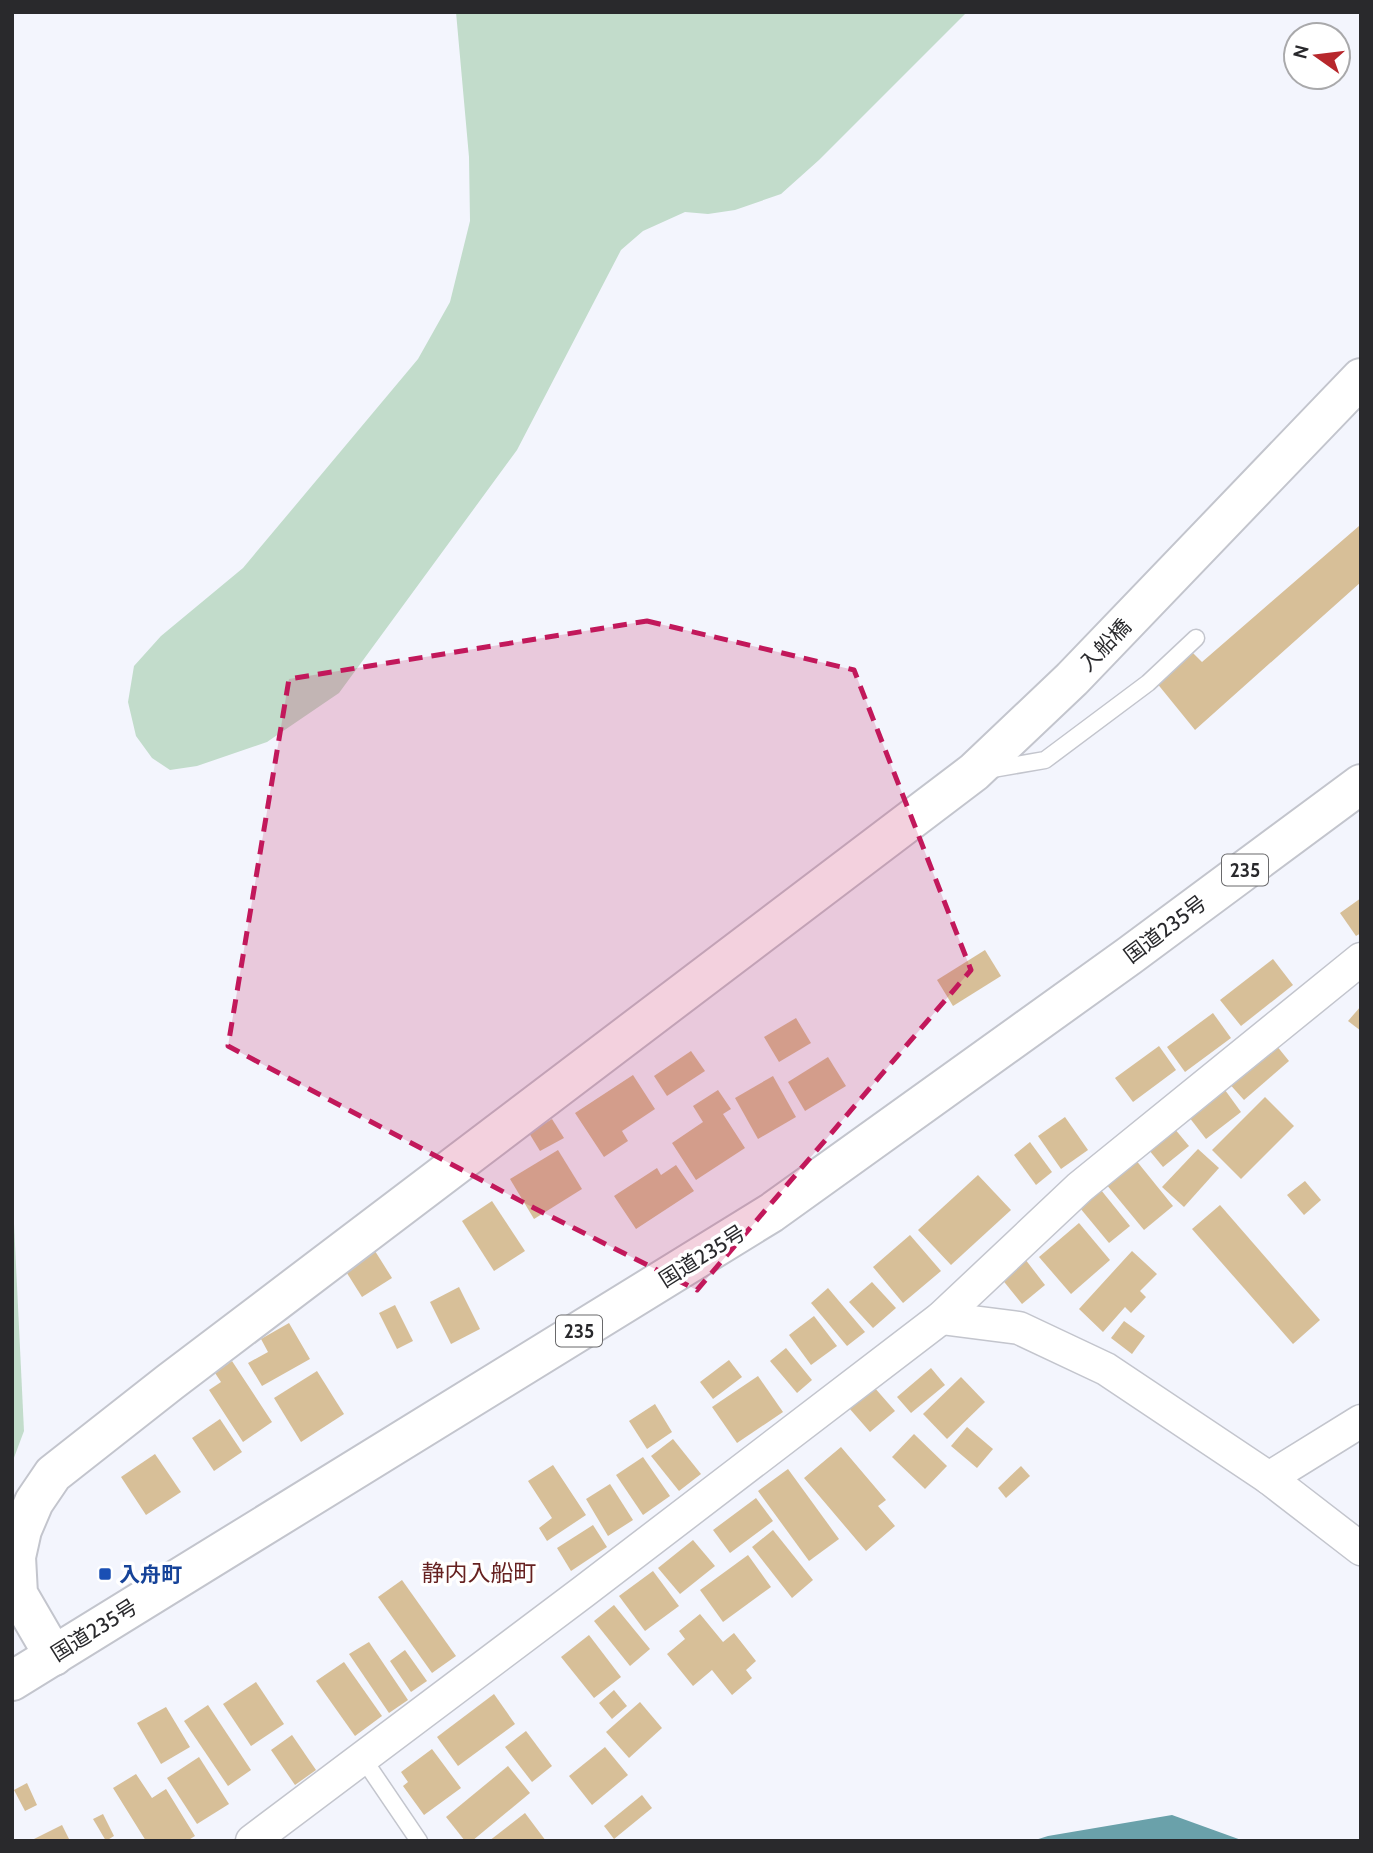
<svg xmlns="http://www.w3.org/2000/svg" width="1373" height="1853" viewBox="0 0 1373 1853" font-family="Cabin,'Noto Sans JP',sans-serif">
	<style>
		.green { fill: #c2dccb }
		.water { fill: #6aa1aa }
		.building { fill: #d7bf98 }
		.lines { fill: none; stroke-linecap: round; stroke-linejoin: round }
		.lane-casing { stroke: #c3c5cd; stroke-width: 19 }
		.street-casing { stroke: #c3c5cd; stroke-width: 35 }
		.secondary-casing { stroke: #c3c5cd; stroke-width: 42 }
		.highway-casing { stroke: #c3c5cd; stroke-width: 42 }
		.lane { stroke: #fff; stroke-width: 16 }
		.street { stroke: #fff; stroke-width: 32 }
		.secondary { stroke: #fff; stroke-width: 38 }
		.highway { stroke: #fff; stroke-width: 38 }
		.marked { fill: #c2185b; fill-opacity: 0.2; stroke: #c2185b; stroke-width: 5; stroke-dasharray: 14 9; stroke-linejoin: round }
		.transit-dot { fill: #1a4fb4; stroke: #fff; stroke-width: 2.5 }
		.labels { text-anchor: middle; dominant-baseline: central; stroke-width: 7; stroke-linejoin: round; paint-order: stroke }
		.shield { fill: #fff; stroke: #69696b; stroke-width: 2 }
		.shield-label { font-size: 19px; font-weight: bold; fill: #29292c }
		.street-label { font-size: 21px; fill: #29292c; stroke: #fff }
		.transit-label { font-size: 21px; font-weight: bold; fill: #164399; stroke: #fff; text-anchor: start }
		.neighbourhood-label { font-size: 23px; fill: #662120; stroke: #fff }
	</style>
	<rect width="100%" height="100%" fill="#f3f5fd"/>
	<!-- green -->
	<g class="green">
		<polygon points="456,12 967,12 819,160 781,194 735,210 708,214 685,212 643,231 621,250 517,450 339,693 267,742 197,766 170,770 152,758 136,736 128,702 134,666 161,636 243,568 418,359 450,302 470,221 469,157"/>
		<polygon points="12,1182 24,1431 12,1463"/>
	</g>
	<!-- water -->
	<polygon class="water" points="1172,1815 1244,1841 1032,1841 1048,1836"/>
	<!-- building -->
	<g class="building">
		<polygon points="1359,526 1361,528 1361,582 1195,730 1156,682 1192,652 1202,662"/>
		<polygon points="1361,898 1361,933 1356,936 1340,913"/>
		<polygon points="985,950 1001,976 953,1006 937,980"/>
		<polygon points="1273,959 1293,985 1241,1026 1220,1000"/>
		<polygon points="1361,1006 1361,1031 1348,1021"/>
		<polygon points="1213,1013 1231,1038 1185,1072 1167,1047"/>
		<polygon points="796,1018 811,1043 779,1062 764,1037"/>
		<polygon points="1272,1040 1289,1061 1244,1100 1226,1080"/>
		<polygon points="1159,1046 1176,1070 1133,1102 1115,1078"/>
		<polygon points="691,1051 705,1071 667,1096 654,1076"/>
		<polygon points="828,1057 846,1086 805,1111 788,1082"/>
		<polygon points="633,1075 655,1109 622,1131 628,1141 604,1157 575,1113"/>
		<polygon points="773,1076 796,1117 758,1139 735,1098"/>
		<polygon points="718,1090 731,1109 723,1114 745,1148 696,1180 672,1143 703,1122 693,1106"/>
		<polygon points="1225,1090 1241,1112 1206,1139 1189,1117"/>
		<polygon points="1265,1097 1294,1126 1241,1179 1212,1150"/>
		<polygon points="1065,1117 1088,1150 1061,1169 1038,1136"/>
		<polygon points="552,1119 564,1138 540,1151 529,1133"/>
		<polygon points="1169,1122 1189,1146 1163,1167 1144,1144"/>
		<polygon points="1030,1142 1052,1172 1036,1185 1014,1155"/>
		<polygon points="1198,1149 1219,1168 1184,1207 1162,1187"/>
		<polygon points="558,1150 582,1189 534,1219 510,1179"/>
		<polygon points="1135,1159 1173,1206 1144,1230 1106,1184"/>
		<polygon points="676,1165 694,1191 636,1229 614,1196 657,1168 661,1175"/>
		<polygon points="978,1175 1011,1210 951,1265 918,1230"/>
		<polygon points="1305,1181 1321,1200 1304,1215 1287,1195"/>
		<polygon points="1101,1190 1130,1226 1109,1243 1080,1208"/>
		<polygon points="492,1201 525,1251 494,1271 462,1221"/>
		<polygon points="1220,1205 1320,1320 1293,1344 1192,1229"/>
		<polygon points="1079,1223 1110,1260 1071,1294 1039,1257"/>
		<polygon points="910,1235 941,1271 903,1303 873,1267"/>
		<polygon points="375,1251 392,1278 362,1297 345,1270"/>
		<polygon points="1132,1251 1157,1274 1140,1291 1146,1297 1131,1313 1125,1307 1103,1332 1079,1309"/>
		<polygon points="1025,1259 1045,1285 1022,1304 1001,1278"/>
		<polygon points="872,1282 896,1308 873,1328 849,1302"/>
		<polygon points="459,1287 480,1329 451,1344 430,1302"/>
		<polygon points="828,1288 865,1332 847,1346 811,1303"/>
		<polygon points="395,1305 413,1341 397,1349 379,1313"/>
		<polygon points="814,1316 837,1346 811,1365 789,1335"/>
		<polygon points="1124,1321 1145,1336 1132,1354 1111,1338"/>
		<polygon points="289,1323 310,1359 262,1386 248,1363 268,1352 261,1339"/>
		<polygon points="786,1348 812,1380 797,1393 770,1361"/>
		<polygon points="729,1360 742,1377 713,1399 700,1382"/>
		<polygon points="232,1361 272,1422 243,1442 209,1390 221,1382 215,1373"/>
		<polygon points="931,1368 945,1385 911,1413 897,1397"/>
		<polygon points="317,1371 344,1414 301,1442 274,1398"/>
		<polygon points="758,1376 783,1412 737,1443 712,1407"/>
		<polygon points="961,1377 985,1402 947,1439 923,1414"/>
		<polygon points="874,1387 895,1411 870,1432 849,1408"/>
		<polygon points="655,1404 672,1432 647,1449 629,1421"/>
		<polygon points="220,1419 242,1452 214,1471 192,1438"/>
		<polygon points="967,1427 993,1449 977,1468 951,1446"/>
		<polygon points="914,1434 947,1466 925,1489 892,1457"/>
		<polygon points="673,1439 701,1474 679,1491 651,1456"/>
		<polygon points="841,1447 886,1500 878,1506 895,1526 866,1551 804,1478"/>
		<polygon points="155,1454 181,1492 146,1515 121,1477"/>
		<polygon points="643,1457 670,1496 643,1515 616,1475"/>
		<polygon points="553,1465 586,1515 547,1541 539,1528 552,1518 528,1481"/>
		<polygon points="1021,1466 1030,1476 1006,1498 998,1488"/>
		<polygon points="788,1469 839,1539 809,1561 758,1491"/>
		<polygon points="610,1484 633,1520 608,1536 586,1499"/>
		<polygon points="756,1498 773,1521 730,1553 713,1530"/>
		<polygon points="593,1525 607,1547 571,1571 557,1548"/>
		<polygon points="773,1530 813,1580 792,1598 752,1547"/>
		<polygon points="693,1540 715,1566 680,1594 658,1568"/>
		<polygon points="748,1555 771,1587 723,1622 700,1590"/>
		<polygon points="653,1571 679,1606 645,1631 619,1596"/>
		<polygon points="402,1580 456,1656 432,1673 378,1597"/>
		<polygon points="614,1605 650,1649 630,1666 594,1621"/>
		<polygon points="700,1614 723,1642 734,1633 756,1661 746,1670 752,1678 732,1695 712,1670 693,1686 667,1654 685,1639 679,1631"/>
		<polygon points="589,1635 621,1677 594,1698 561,1657"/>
		<polygon points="369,1642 408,1700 389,1713 349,1654"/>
		<polygon points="405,1650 427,1681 411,1692 390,1661"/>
		<polygon points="344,1662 382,1716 355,1736 316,1681"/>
		<polygon points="256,1682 284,1724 251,1746 223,1704"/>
		<polygon points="614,1690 627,1706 612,1719 599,1703"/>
		<polygon points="494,1694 515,1724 458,1766 437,1737"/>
		<polygon points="640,1702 662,1728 629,1758 606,1732"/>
		<polygon points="208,1705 251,1770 228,1786 184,1721"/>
		<polygon points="166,1707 190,1747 161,1764 137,1723"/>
		<polygon points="526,1731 552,1766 532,1782 505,1747"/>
		<polygon points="292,1735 316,1770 295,1785 271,1750"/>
		<polygon points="605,1747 628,1775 592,1805 569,1776"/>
		<polygon points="432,1749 461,1788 424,1815 403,1786 408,1782 401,1772"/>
		<polygon points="199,1757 229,1804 197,1824 167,1778"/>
		<polygon points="508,1766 530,1793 472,1841 465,1841 446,1817"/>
		<polygon points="136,1774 152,1798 166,1789 195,1836 187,1841 146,1841 113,1788"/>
		<polygon points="27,1783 37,1805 25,1811 14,1790"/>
		<polygon points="642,1795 652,1808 614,1839 604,1826"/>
		<polygon points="525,1813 546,1841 489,1841"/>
		<polygon points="103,1814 114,1836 106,1841 93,1819"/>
		<polygon points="62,1825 70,1841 30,1841"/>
	</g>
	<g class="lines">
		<!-- lane casing -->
		<g class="lane-casing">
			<g id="lane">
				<polyline points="987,770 1045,760 1148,683 1196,638"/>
				<polyline points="362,1757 419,1841"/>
			</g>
		</g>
		<!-- street casing -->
		<g class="street-casing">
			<g id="street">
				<polyline points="941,1318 1019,1328 1106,1369 1269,1478 1361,1549"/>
				<polyline points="1269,1478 1361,1421"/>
				<polyline points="252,1841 583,1592 941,1318 1080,1187 1361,959"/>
			</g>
		</g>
		<!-- secondary casing -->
		<g class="secondary-casing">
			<polyline id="secondary" points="54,1656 18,1594 16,1557 22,1530 34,1502 53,1474 170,1382 974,772 1072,679 1361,378"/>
		</g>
		<!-- highway casing -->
		<g class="highway-casing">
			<polyline id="highway" points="12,1681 771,1213 1129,956 1361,784"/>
		</g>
		<!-- lane -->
		<use href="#lane" class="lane"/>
		<!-- street -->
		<use href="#street" class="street"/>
		<!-- secondary -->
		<use href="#secondary" class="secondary"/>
		<!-- highway -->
		<use href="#highway" class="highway"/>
	</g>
	<!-- marked area -->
	<path class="marked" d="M647 621 854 670 971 970 697 1290 534 1208 228 1046 289 679Z"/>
	<!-- markers -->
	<rect class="transit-dot" x="98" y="1567" width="14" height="14" rx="3.5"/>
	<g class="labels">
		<!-- shield labels -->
		<g class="shield">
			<rect x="1222" y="854.5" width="46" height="31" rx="5"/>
			<rect x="556" y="1315.5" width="46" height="31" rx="5"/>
		</g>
		<g class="shield-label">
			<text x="1245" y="870">235</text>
			<text x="579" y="1331">235</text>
		</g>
		<!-- street labels -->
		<g class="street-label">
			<text transform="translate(1105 645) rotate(-46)">入船橋</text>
			<text transform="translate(1165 929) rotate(-37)">国道235号</text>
			<text transform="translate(702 1256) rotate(-32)">国道235号</text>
			<text transform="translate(94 1630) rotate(-32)">国道235号</text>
		</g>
		<!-- transit labels -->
		<g class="transit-label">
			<text x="119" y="1574">入舟町</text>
		</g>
		<!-- neighbourhood labels -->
		<g class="neighbourhood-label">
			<text x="479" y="1573">静内入船町</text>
		</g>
	</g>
	<!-- border -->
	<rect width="1373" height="1853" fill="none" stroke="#29292c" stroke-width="28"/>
	<!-- north arrow -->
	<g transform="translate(1317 56) rotate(284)"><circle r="33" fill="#ffffff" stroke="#a9a9ab" stroke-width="2"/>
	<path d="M0-5L12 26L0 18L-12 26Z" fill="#b7272c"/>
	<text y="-10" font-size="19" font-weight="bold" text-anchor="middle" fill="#29292c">N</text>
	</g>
</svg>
